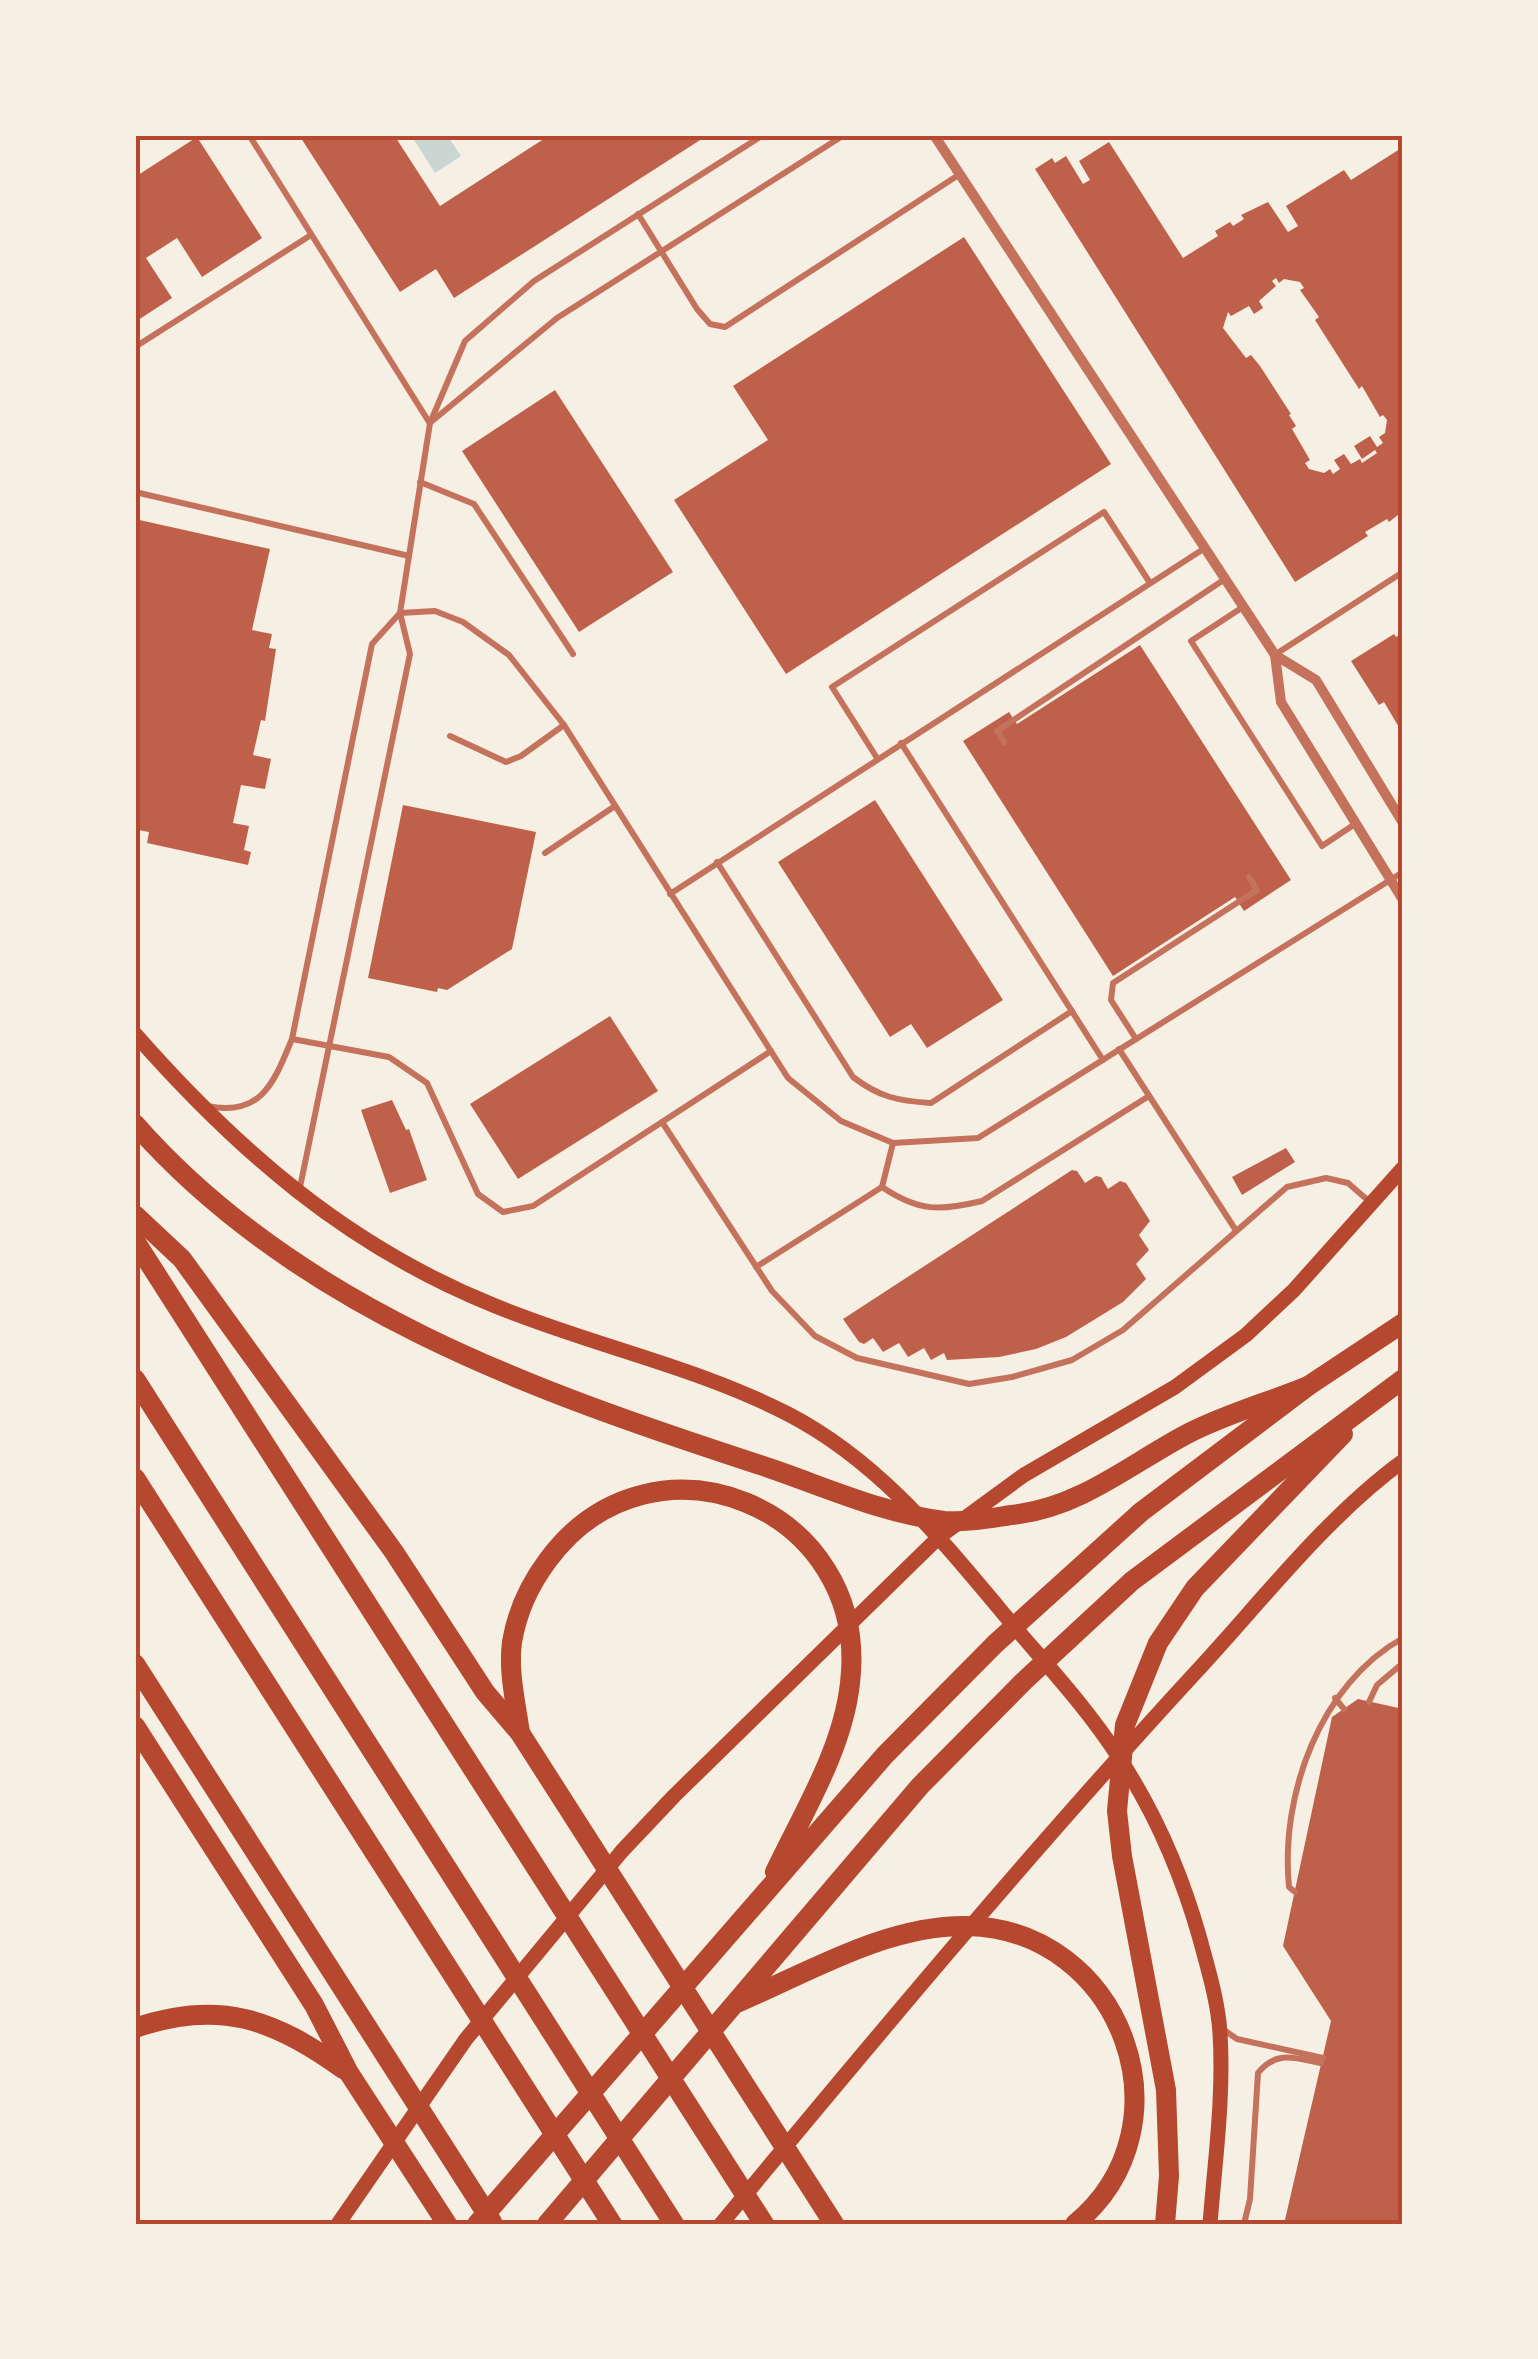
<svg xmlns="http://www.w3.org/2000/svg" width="1538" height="2359" viewBox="0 0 1538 2359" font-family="Rubik,sans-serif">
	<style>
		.water { fill: #c9d6d2 }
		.building { fill: #bf614a; fill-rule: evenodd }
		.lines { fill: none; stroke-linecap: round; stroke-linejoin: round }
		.service { stroke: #c5725c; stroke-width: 6 }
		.minor { stroke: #c5725c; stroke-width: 10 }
		.secondary { stroke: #b5482f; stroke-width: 15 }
		.motorway { stroke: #b5482f; stroke-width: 20 }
		.rail { stroke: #cf8b77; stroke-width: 8 }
		.neatline { fill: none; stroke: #b5482f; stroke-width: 4 }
	</style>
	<rect width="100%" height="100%" fill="#f6efe4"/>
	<!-- water -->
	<polygon class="water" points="411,135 447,135 461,156 435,173"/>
	<!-- building -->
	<g class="building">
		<polygon points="299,135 394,135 440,206 550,135 708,135 454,298 436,269 400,292"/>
		<polygon points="197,137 262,238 202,277 177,238 146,258 172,298 135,322 135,177"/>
		<path d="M1109 142 1183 258 1218 236 1215 231 1230 222 1233 226 1244 219 1241 215 1268 202 1288 232 1298 226 1286 206 1344 170 1351 180 1403 147V511L1389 522 1387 519 1365 532 1368 536 1295 582 1035 169 1052 158 1055 163 1066 156 1083 184 1090 180 1079 161ZM1276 278 1279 283 1284 279 1300 282 1304 288 1300 290 1319 317 1315 320 1359 389 1362 386 1380 417 1383 415 1387 420 1385 433 1379 437 1383 443 1377 447 1370 436 1354 446 1362 459 1375 450 1377 453 1362 463 1360 459 1351 464 1344 454 1334 460 1340 469 1333 474 1330 469 1324 473 1309 469 1305 463 1310 460 1292 429 1296 426 1289 415 1291 414 1260 366 1251 355 1246 358 1223 328 1228 312 1231 316 1249 306 1254 314 1263 308 1259 301 1276 286 1272 281Z"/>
		<polygon points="964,237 1111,464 786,674 674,500 768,440 733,386"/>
		<polygon points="555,390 673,572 579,632 462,451"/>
		<polygon points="135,519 270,549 252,630 272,634 269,648 276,649 265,721 261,720 253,755 271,759 265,789 241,785 233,823 249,826 244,850 251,852 248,865 147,843 149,832 138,830 140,820 135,819"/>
		<polygon points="1403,632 1403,727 1400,729 1384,702 1379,705 1351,661 1394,634 1396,637"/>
		<polygon points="1140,645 1291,880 1244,911 1235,897 1113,976 963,741 1009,712 1017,724"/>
		<polygon points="875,800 1003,1000 927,1048 911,1024 890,1037 778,862"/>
		<polygon points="403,805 536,832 512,949 447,990 438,988 437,992 368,978"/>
		<polygon points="610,1016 658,1091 518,1179 470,1104"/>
		<polygon points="392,1100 406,1130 409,1129 427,1180 390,1193 361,1110"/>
		<polygon points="1286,1148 1295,1162 1242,1195 1232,1177"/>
		<polygon points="1072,1170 1077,1171 1085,1183 1096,1176 1101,1177 1108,1189 1120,1181 1126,1183 1150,1221 1139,1235 1149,1250 1136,1264 1146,1279 1123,1302 1066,1337 1036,1349 999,1357 947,1360 944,1353 931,1360 924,1348 908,1357 899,1343 883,1352 873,1338 864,1344 859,1342 843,1319"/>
		<polygon points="1358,1699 1403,1709 1403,2224 1284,2224 1331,2021 1283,1946 1332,1717"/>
	</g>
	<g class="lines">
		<!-- service -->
		<g class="service">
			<polyline points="249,135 429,422"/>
			<polyline points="638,214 697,309 710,324 725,327 960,174"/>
			<polyline points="135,347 311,235"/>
			<polyline points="431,422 557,318 844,135"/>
			<polyline points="420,482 474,504 573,654"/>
			<polyline points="135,492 409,556"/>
			<polyline points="1243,607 1191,641 1322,846 1355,824"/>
			<polyline points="1276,654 1403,572"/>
			<polyline points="450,736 506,762 521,756 564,725"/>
			<polyline points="1004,742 997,731 1225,579"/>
			<polyline points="901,743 1103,1060"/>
			<polyline points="877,758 832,687 1104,512 1150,583"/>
			<polyline points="545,853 615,806"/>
			<path d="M717 862 853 1077C879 1097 898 1101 931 1103L1072 1011"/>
			<polyline points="670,894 1205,548"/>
			<polyline points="292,1039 389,1057 427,1083 478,1194 503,1212 533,1206 771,1051"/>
			<polyline points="1136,1039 1111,1000 1113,983 1257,890 1249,877"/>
			<polyline points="1119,1049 1235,1229"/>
			<path d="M207 1106C262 1117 274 1082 292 1039L372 644 400 613 435 611 463 622 509 655 564 725 788 1078 841 1121 893 1143 978 1138 1403 872"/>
			<polyline points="662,1122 772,1291 815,1336 857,1358 969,1384 1012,1377 1072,1360 1123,1330 1287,1187 1326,1178 1348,1183 1371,1203"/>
			<path d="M882 1187C919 1212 940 1211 982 1201L1149 1096"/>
			<polyline points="299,1192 410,654 400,613 430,423 465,341 534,281 763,135"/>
			<polyline points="756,1267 882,1187 893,1143"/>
			<polyline points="1335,1698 1344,1709"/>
			<polyline points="1369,1702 1377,1685 1403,1663"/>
			<path d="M1295 1892 1289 1887C1280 1795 1320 1684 1403 1638"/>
			<polyline points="1224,2030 1237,2039 1323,2058"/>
			<path d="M1244 2224 1250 2199 1258 2073C1276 2050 1295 2058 1321 2063"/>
		</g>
		<!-- minor -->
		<g class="minor">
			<polyline points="934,135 1275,655 1316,680 1403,823"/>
			<polyline points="1275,655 1281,702 1403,900"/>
		</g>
		<!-- secondary -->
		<g class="secondary">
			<path d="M135 1034C238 1151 347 1246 493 1305 589 1345 695 1366 788 1414 875 1459 936 1533 998 1607 1038 1656 1084 1703 1118 1756 1155 1812 1182 1875 1200 1939 1208 1969 1218 2001 1220 2033 1224 2097 1215 2160 1210 2224"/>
			<polyline points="338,2224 466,2039 622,1851 674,1796 939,1537 1024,1475 1175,1387 1246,1335 1294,1290 1403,1168"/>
			<path d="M721 2224C876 2037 1031 1851 1196 1672 1261 1602 1326 1517 1403 1461"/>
		</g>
		<!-- motorway -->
		<g class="motorway">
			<path d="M135 1124C296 1307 531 1390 757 1464 819 1484 879 1513 944 1521 967 1523 996 1517 1019 1514 1084 1505 1133 1462 1189 1433 1226 1414 1269 1402 1308 1386"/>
			<polyline points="135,1215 182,1259 394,1552 485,1692 520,1733 834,2224"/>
			<polyline points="135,1241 764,2224"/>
			<polyline points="135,1379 674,2224"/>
			<polyline points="135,1478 612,2224"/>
			<polyline points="135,1664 492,2222"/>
			<polyline points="135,1726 314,2005 349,2073 447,2224"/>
			<path d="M520 1733C516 1704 508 1672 512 1642 517 1612 530 1584 548 1560 653 1418 871 1508 850 1683 843 1749 803 1813 775 1872"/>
			<path d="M739 2002C811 1971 887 1925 967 1926 1122 1929 1194 2126 1075 2224"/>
			<path d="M135 2028C219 1999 274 2019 343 2069"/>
			<polyline points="477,2224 885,1755 995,1644 1141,1512 1308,1386 1403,1323"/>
			<polyline points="547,2224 920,1786 1024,1681 1132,1581 1403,1379"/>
			<polyline points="1165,2224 1169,2176 1166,2090 1122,1856 1117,1811 1125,1725 1158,1643 1195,1588 1343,1434"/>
		</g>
		<!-- rail -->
		<polyline class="rail" points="1280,135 1307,135"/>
	</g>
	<!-- border -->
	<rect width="1538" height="2359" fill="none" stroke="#f6efe4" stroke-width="275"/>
	<rect x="138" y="138" width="1262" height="2084" class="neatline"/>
</svg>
